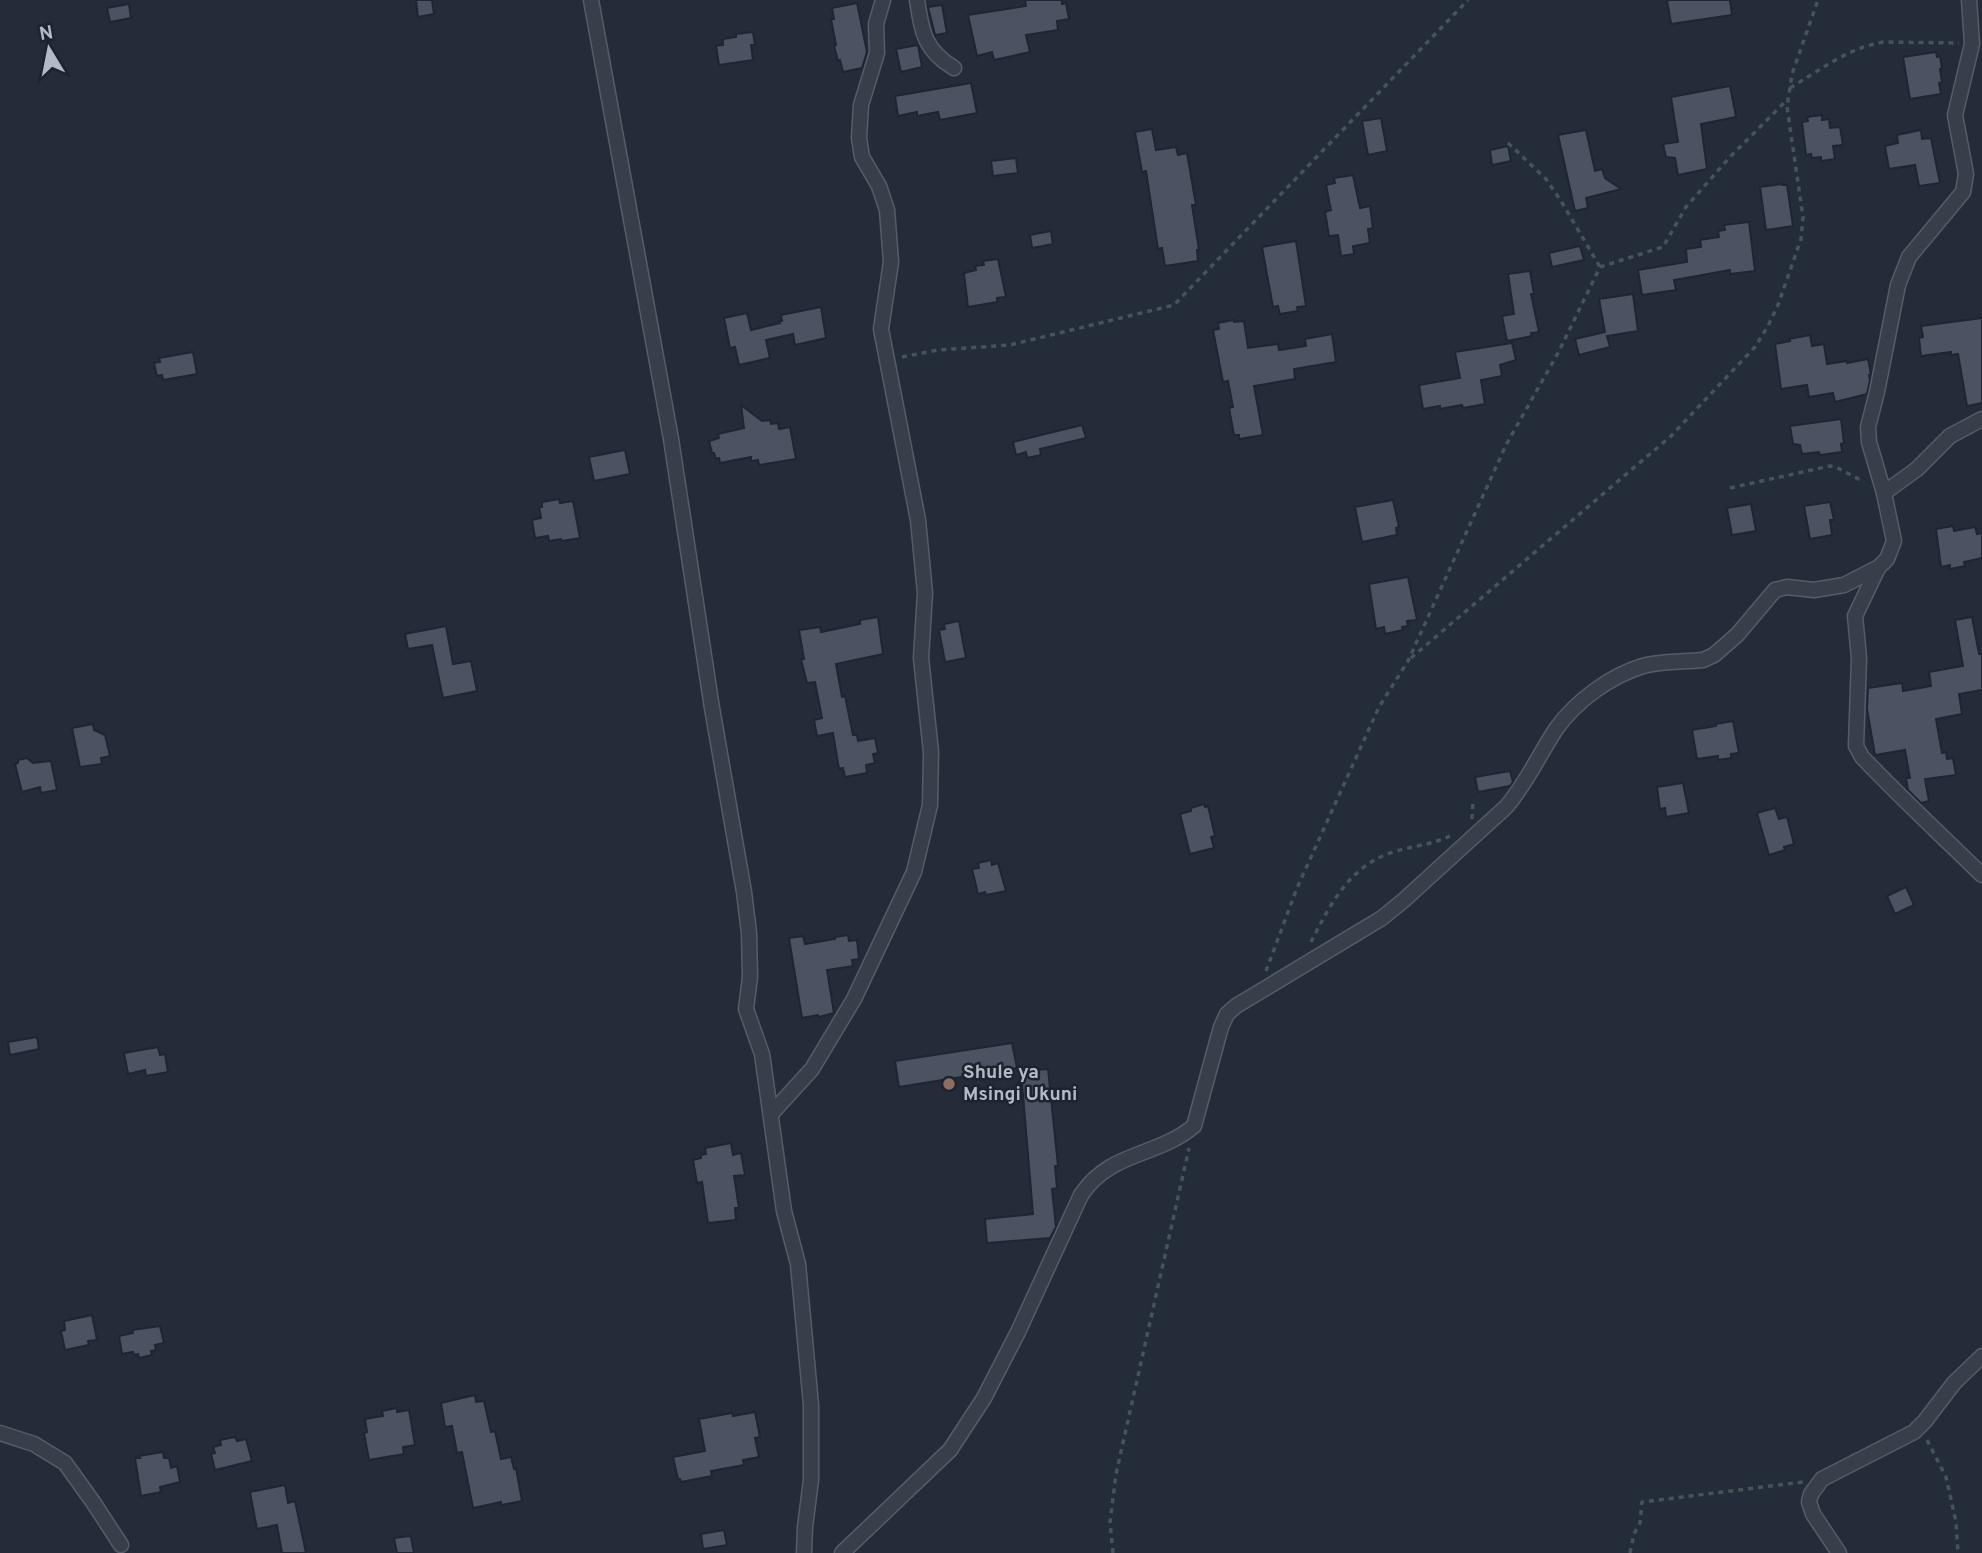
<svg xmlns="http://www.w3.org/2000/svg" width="1982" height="1553" viewBox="0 0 1982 1553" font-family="Overpass,sans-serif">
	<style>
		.building { fill: #4b5363; stroke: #1f2531; stroke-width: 2 }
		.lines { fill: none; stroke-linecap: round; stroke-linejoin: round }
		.minor-casing { stroke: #565c68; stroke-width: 17 }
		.path { stroke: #445458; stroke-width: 3.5; stroke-dasharray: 5 5; stroke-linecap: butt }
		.minor { stroke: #383e4a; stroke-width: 14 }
		.education-dot { fill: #8d6e63; stroke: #1d232f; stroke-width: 2.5 }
		.labels { text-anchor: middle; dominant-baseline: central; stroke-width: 5; stroke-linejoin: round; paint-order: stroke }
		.poi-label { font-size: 19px; font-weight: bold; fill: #b3b9c6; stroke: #1d232f; text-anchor: start }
	</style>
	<rect width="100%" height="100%" fill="#242c3a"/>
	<!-- building -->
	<g class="building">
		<polygon points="416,0 432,0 434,14 418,17"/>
		<polygon points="1025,0 1062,0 1062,4 1066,3 1069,19 1057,21 1058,30 1026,35 1030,52 994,60 992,52 977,56 968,15 1026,6"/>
		<polygon points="1667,0 1730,0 1732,15 1671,24"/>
		<polygon points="857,3 867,52 862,68 843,72 840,60 838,61 834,46 836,45 831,19 834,19 832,8"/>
		<polygon points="129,4 131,18 110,22 107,8"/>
		<polygon points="942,5 947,33 935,35 928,7"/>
		<polygon points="753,32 755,45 751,45 753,60 719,65 716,46 723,45 723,39 736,37 736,34"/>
		<polygon points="918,45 922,67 901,72 896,49"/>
		<polygon points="1936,52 1937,57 1940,56 1942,69 1940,69 1942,82 1939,83 1941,94 1910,99 1903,57"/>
		<polygon points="971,83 977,113 940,120 938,112 917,116 917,112 898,116 895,96"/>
		<polygon points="1730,86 1736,117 1701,124 1707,169 1678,175 1675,158 1666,157 1663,144 1678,142 1671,97"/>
		<polygon points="1822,115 1822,120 1829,119 1830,128 1840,127 1843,145 1833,146 1835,159 1821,161 1821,157 1812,158 1811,154 1806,155 1802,122 1808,121 1807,117"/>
		<polygon points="1381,118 1387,151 1368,155 1362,121"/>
		<polygon points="1152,129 1156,150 1176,147 1178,155 1187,153 1196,205 1192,205 1199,250 1197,250 1198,261 1165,266 1162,248 1158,249 1146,171 1142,172 1135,132"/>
		<polygon points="1586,130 1595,171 1602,169 1605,178 1621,189 1586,198 1588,208 1575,211 1558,135"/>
		<polygon points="1921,130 1922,139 1931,138 1940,183 1919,186 1915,165 1889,169 1885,146 1898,143 1897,135"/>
		<polygon points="1508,146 1511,161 1492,165 1490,150"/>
		<polygon points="1016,158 1018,173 993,176 991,161"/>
		<polygon points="1353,175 1360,208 1370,206 1373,228 1368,229 1370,243 1353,246 1354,254 1341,256 1338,235 1329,236 1325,212 1331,210 1326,185 1335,183 1334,178"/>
		<polygon points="1782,184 1782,185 1787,185 1793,226 1766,230 1760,187"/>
		<polygon points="1749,222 1755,271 1730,274 1730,270 1674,280 1676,290 1642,295 1638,270 1687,262 1686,249 1701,247 1700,240 1719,237 1718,231 1725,230 1724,225"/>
		<polygon points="1051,231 1053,244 1032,248 1030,235"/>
		<polygon points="1296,241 1306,306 1297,307 1298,311 1280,314 1278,306 1273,307 1262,247"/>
		<polygon points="1580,246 1584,260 1552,267 1549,253"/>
		<polygon points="998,259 1006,297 997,298 997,302 968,307 964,273 976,270 975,266 984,265 983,261"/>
		<polygon points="1530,271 1534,294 1531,294 1539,332 1531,333 1532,336 1507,341 1502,316 1514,314 1508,274"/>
		<polygon points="1633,294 1638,331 1607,336 1610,347 1579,355 1575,339 1605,332 1599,299"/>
		<polygon points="821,307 826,338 795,345 793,334 766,340 770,358 739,365 735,347 730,348 724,318 747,313 751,330 780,323 779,321 782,321 781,315"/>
		<polygon points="1982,318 1982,403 1967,406 1958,354 1951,355 1951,352 1921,356 1919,338 1923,337 1921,326"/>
		<polygon points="1234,320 1234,322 1244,321 1248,348 1278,344 1279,350 1306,346 1305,339 1332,334 1336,362 1294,369 1295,379 1254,386 1263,435 1239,439 1239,435 1234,435 1229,408 1233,407 1228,381 1223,382 1213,330 1219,329 1218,323"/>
		<polygon points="1810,335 1812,346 1824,344 1827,364 1847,361 1847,363 1868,359 1871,374 1869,375 1870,380 1867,394 1835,402 1833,393 1809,397 1807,385 1781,389 1775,344 1790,341 1789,339"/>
		<polygon points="1512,343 1516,360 1500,365 1502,376 1481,380 1485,404 1463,408 1462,405 1440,409 1440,406 1423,409 1419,385 1460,378 1455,352"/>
		<polygon points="193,352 197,374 163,380 162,375 157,376 154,363 160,362 159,358"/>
		<polygon points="741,405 762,421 770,420 771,424 778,423 779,429 790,427 796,459 759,465 758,460 751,461 751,457 720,463 719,458 716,459 714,453 712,453 709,441 719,438 718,434 744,428"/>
		<polygon points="1841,419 1844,443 1841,444 1842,452 1820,455 1819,452 1802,454 1800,445 1793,444 1790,426"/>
		<polygon points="1082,425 1086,438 1040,449 1041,455 1027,458 1026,452 1016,455 1013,442"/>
		<polygon points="625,450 630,474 594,481 589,457"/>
		<polygon points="559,499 560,503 573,501 580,538 562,541 561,539 549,541 548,536 535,538 532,520 541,518 539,507 542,507 542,502"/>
		<polygon points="1393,500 1399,527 1396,528 1397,535 1362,542 1355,507"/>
		<polygon points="1830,502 1834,520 1830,520 1832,535 1810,539 1804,506"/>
		<polygon points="1751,504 1756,531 1732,535 1727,508"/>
		<polygon points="1953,526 1954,531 1975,527 1977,534 1982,533 1982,558 1964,562 1965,566 1950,569 1950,565 1941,567 1936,529"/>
		<polygon points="1408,577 1417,620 1407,621 1408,626 1402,627 1403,630 1385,634 1384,627 1376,629 1369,584"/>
		<polygon points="878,617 883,654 836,664 842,697 845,696 853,735 857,735 858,741 875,738 878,753 873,754 875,763 866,765 867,773 845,777 843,768 839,769 833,733 817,736 814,720 822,718 815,682 807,683 801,659 804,659 799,630 820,627 821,632 860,624 860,620"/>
		<polygon points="1972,617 1979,654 1982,654 1982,690 1959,694 1962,714 1936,719 1942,753 1946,752 1947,759 1953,758 1956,775 1925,779 1929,801 1921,803 1908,790 1906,778 1910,778 1905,750 1875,755 1867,709 1868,688 1902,683 1903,691 1931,686 1929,672 1963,666 1955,620"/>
		<polygon points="959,621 966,658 945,662 939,630 945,629 944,624"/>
		<polygon points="446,626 453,664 471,661 477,691 443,698 432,645 408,649 405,634"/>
		<polygon points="1733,721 1739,753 1731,754 1731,758 1718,760 1718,756 1697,759 1692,730 1716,726 1716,724"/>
		<polygon points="93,724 94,730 105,735 110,756 101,758 102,764 80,767 72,728"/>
		<polygon points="27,758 33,763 51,761 57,790 41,793 40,787 22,792 15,764 18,763 18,760"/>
		<polygon points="1510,771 1513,782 1510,786 1478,792 1475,777"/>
		<polygon points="1683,783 1689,813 1666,817 1665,808 1660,809 1657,787"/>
		<polygon points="1204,804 1205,807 1208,806 1215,836 1211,837 1214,848 1190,854 1180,814 1191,811 1191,808"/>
		<polygon points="1775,808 1779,819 1787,817 1794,844 1784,847 1785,850 1769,855 1757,813"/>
		<polygon points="991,860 992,865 998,863 1006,891 986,895 985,892 978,894 972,869 979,868 978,863"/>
		<polygon points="1906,887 1914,905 1895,914 1887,896"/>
		<polygon points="848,935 849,941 857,940 859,959 852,960 853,966 827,970 834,1013 819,1017 818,1015 802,1018 789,938 803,936 805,944 835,939 835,937"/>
		<polygon points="37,1037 39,1049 10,1055 8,1042"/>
		<polygon points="1012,1043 1017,1068 899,1087 895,1061"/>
		<polygon points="158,1047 160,1055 165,1054 168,1072 146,1076 145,1070 128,1074 124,1053"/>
		<polygon points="1048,1069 1058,1166 1055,1166 1057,1188 1052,1189 1056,1227 1050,1238 987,1243 985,1219 1033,1214 1021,1071"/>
		<polygon points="731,1143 733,1155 741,1153 745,1175 734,1176 739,1208 735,1208 736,1220 708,1223 702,1182 697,1183 693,1160 701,1158 701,1155 706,1154 705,1148"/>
		<polygon points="92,1315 97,1340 88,1341 89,1345 65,1350 61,1331 65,1330 64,1321"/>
		<polygon points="160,1326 164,1343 155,1345 156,1350 151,1351 152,1355 139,1358 138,1354 134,1355 133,1352 122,1354 119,1336 133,1333 132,1330"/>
		<polygon points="475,1395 476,1402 484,1401 491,1432 495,1431 501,1459 511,1457 514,1469 516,1468 522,1501 501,1505 501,1502 473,1508 462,1452 457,1453 452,1426 445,1427 441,1403"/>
		<polygon points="397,1408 397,1412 409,1410 415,1445 403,1447 404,1454 369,1460 364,1433 367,1432 365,1419 383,1416 382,1411"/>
		<polygon points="755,1412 760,1437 755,1438 759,1457 743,1460 744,1465 711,1471 712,1476 681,1482 680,1479 678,1479 673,1457 705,1451 699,1419 732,1413 733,1416"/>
		<polygon points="235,1437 237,1441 246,1439 252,1461 215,1470 211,1454 215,1453 213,1447 221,1445 220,1440"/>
		<polygon points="163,1452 164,1458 169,1458 171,1468 177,1466 180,1482 160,1487 161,1492 141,1496 135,1458 140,1458 139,1456"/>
		<polygon points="285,1485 288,1503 295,1501 306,1553 282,1553 277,1525 257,1529 250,1492"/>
		<polygon points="724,1530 727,1545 703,1549 701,1534"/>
		<polygon points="409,1536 411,1537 414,1553 397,1553 394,1538"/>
	</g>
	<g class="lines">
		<!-- minor casing -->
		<g class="minor-casing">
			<g id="minor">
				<polyline points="591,0 671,439 712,708 744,892 749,933 750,977 746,1009 762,1054 784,1211 798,1264 811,1405 811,1480 805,1527 804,1553"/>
				<path d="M917 0C922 32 924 50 954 68"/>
				<polyline points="1884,493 1917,469 1950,436 1982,419"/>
				<path d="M1878 568 1855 616 1859 658 1856 746 1862 757C1901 798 1942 836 1982 875"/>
				<polyline points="771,1114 812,1069 854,999 914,872 930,805 931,752 921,658 925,593 918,520 881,329 891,262 887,210 879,186 862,157 859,138 861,105 877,53 876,24 883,0"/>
				<polyline points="0,1433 34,1444 65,1463 93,1502 121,1545"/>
				<path d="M842 1553 950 1450 984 1398 1018 1332 1081 1195C1110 1151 1157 1157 1194 1126L1221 1027 1227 1014 1236 1006 1382 918 1404 900 1506 807C1526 784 1539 755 1556 729 1576 701 1610 676 1643 666 1662 661 1684 662 1703 660L1714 655 1737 635 1775 590 1787 587 1814 590 1844 585 1879 567 1887 559 1894 541 1884 493 1869 442 1868 427 1877 392 1898 285 1909 257 1963 192 1966 174 1955 115 1972 44 1969 0"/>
				<polyline points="1839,1553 1813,1514 1809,1502 1811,1494 1822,1479 1914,1432 1925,1421 1954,1383 1982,1356"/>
			</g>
		</g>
		<!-- path -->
		<g class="path">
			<path d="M1790 88C1820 70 1848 48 1883 42L1959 43"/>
			<polyline points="1508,143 1546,179 1561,201 1600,267"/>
			<polyline points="902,357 938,350 1010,345 1174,305 1468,0"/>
			<polyline points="1730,488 1830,466 1836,467 1864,482"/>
			<polyline points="1411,658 1671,436 1755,347 1768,326 1778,305 1801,239 1803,217 1787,107 1792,74 1818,0"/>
			<polyline points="1472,819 1473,800"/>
			<path d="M1311 942C1330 905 1349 866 1393 852 1412 846 1431 845 1450 836"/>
			<polyline points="1266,971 1297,888 1379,707 1408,661 1506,445 1558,353 1600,267 1663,247 1686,207 1729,158 1788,99"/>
			<polyline points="1927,1440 1946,1477 1956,1522 1958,1553"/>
			<polyline points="1113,1553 1110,1522 1116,1474 1189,1148"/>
			<polyline points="1630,1553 1634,1534 1640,1523 1642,1502 1803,1482"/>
		</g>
		<!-- minor -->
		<use href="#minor" class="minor"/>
	</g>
	<!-- markers -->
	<circle class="education-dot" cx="949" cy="1084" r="7"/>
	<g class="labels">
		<!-- poi labels -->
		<g class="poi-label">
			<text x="963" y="1073">Shule ya<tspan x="963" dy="22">Msingi Ukuni</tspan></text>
		</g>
	</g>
	<!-- north arrow -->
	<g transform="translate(49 49) rotate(350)" stroke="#1d232f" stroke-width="5" paint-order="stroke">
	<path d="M0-5L12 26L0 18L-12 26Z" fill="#b3b9c6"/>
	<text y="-10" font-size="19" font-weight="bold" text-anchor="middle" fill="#b3b9c6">N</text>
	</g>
</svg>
